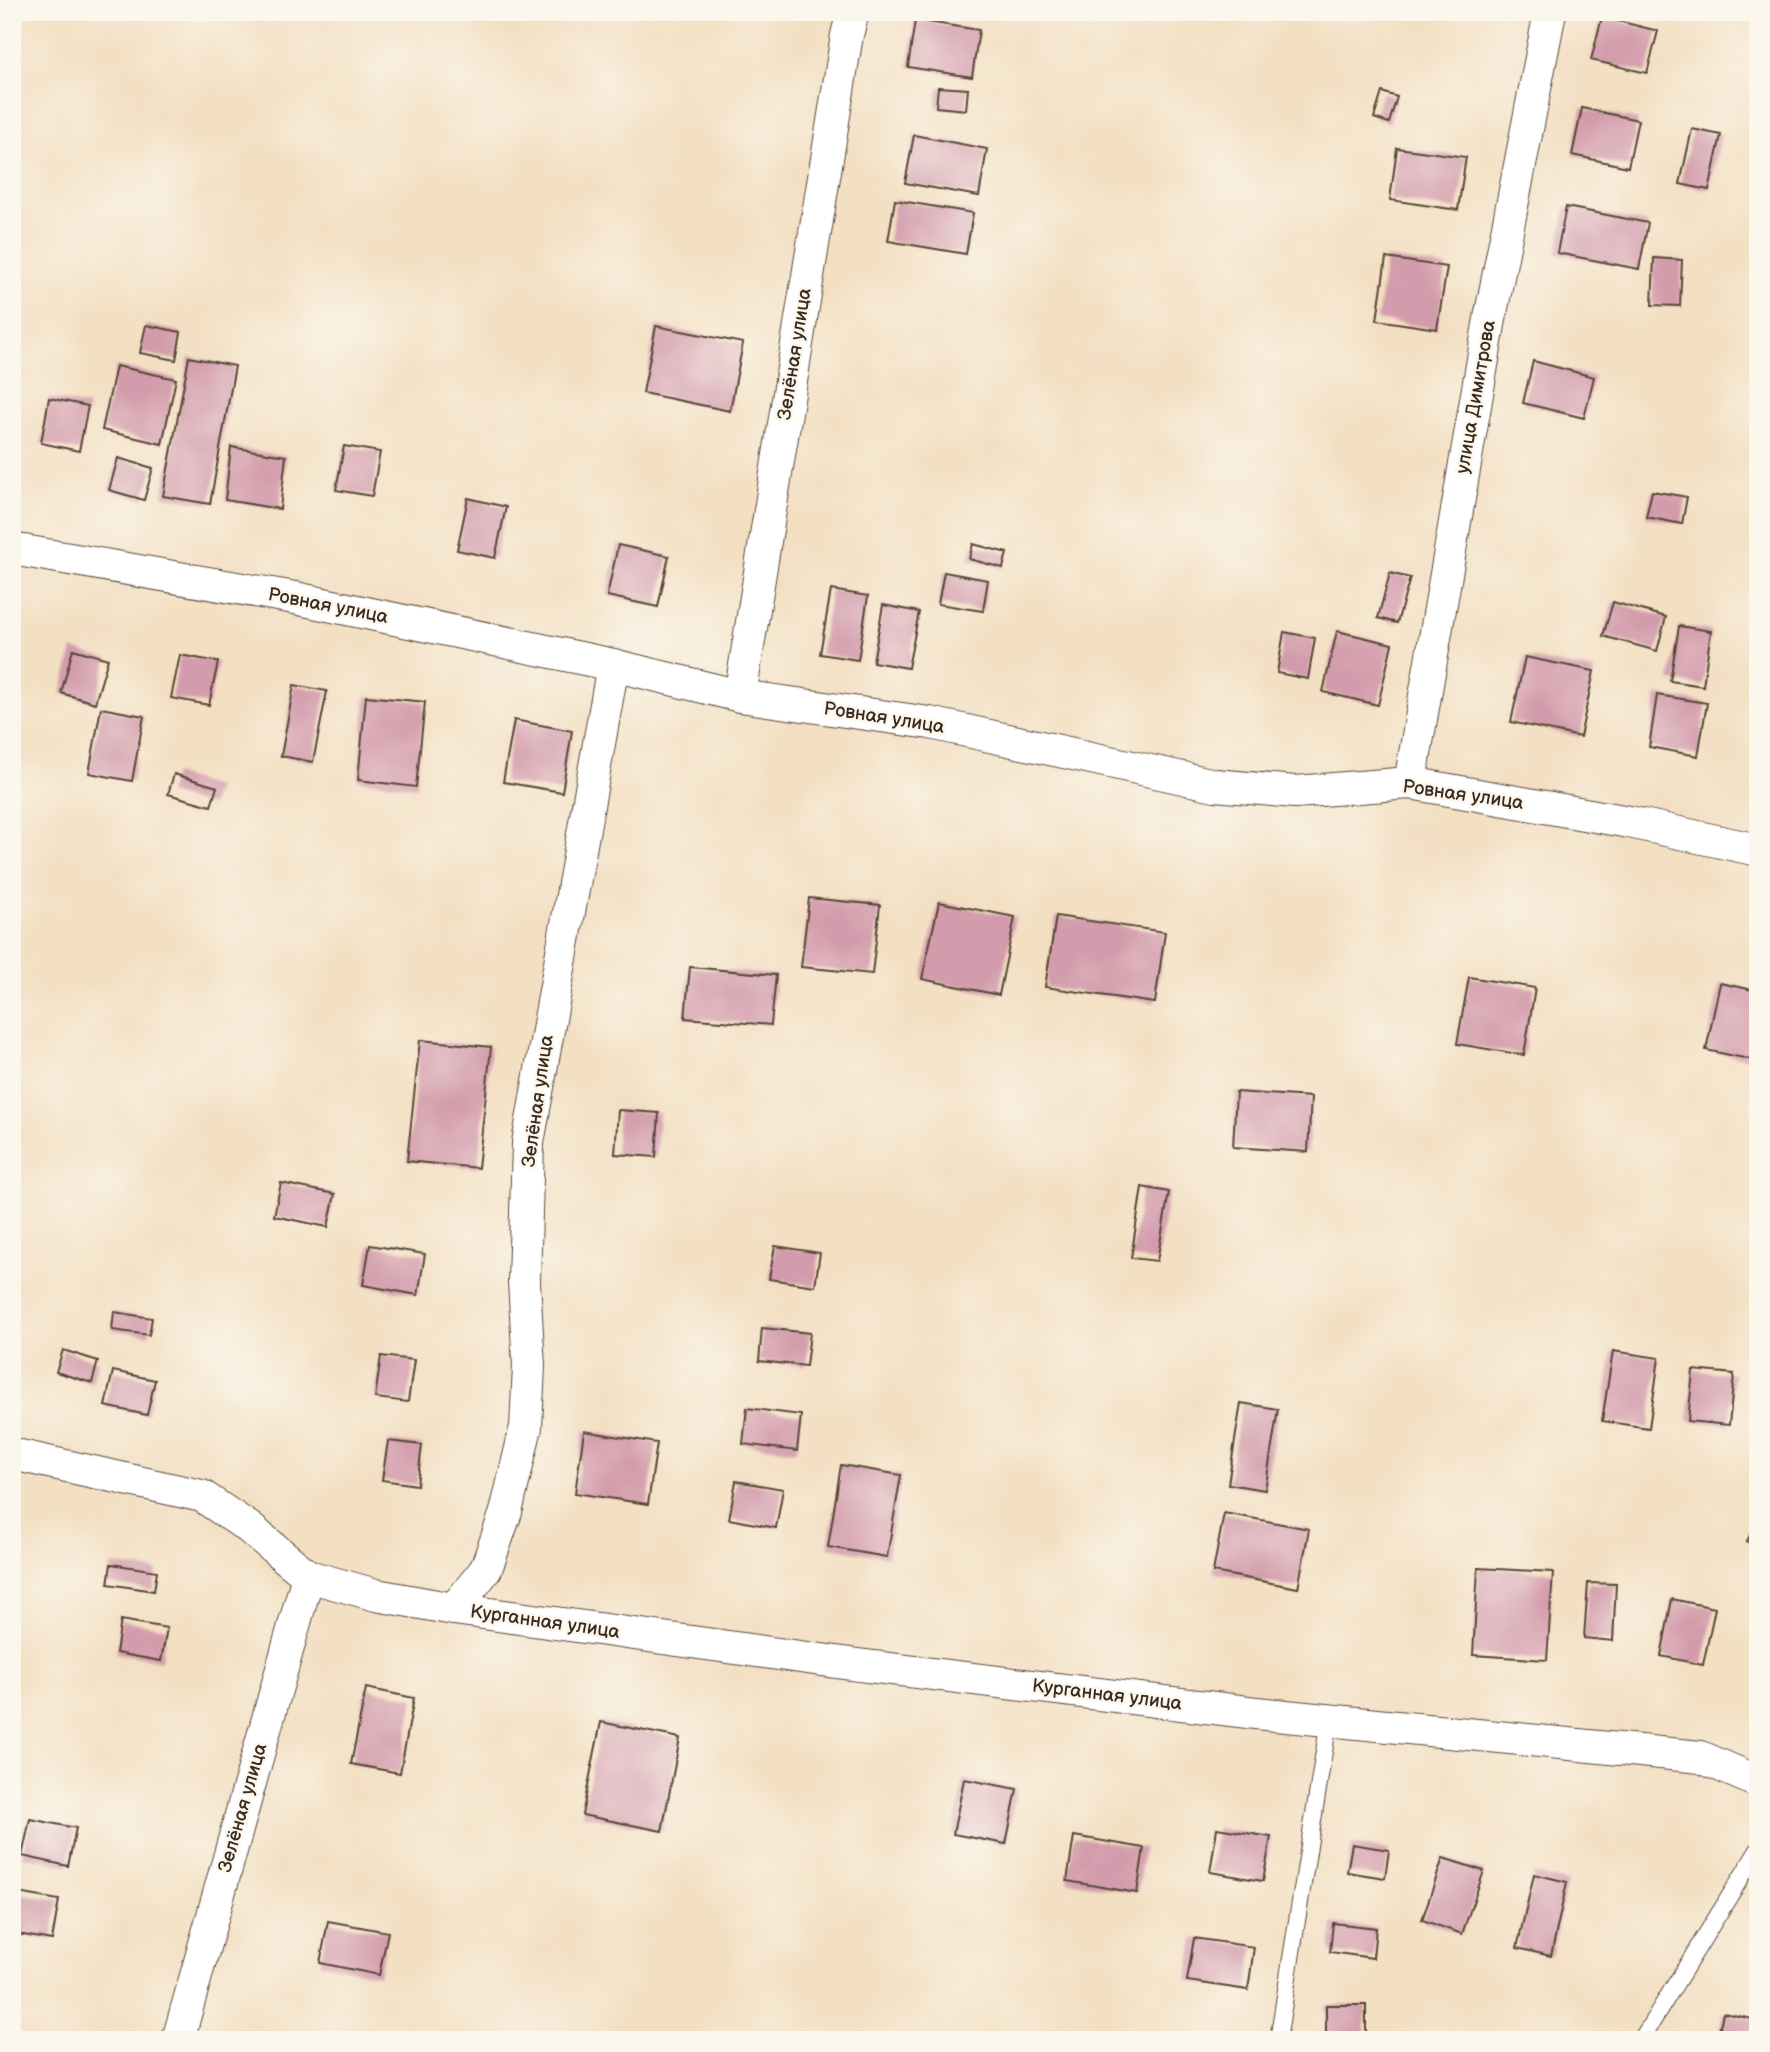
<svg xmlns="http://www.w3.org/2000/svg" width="1770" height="2052" viewBox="0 0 1770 2052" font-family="'Balsamiq Sans',sans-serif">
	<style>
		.building { fill: #d39cac }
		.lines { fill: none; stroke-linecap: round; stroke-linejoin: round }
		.service-casing { stroke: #574537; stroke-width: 18 }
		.minor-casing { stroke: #574537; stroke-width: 34 }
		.service { stroke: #fff; stroke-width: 16 }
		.minor { stroke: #fff; stroke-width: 32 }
		.labels { text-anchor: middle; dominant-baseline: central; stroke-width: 5; stroke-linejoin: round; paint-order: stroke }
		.street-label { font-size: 19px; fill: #3b2a1e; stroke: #fbf7ec }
	</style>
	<rect width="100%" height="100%" fill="#fbf7ec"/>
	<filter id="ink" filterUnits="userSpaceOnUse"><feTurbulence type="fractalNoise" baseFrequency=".0143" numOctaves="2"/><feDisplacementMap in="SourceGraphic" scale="14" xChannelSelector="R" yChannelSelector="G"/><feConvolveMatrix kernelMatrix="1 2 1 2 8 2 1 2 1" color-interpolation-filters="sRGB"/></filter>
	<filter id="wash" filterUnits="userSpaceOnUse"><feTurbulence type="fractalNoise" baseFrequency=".00686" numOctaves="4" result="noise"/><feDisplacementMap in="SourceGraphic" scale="28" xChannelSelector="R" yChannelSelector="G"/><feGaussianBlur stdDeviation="1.57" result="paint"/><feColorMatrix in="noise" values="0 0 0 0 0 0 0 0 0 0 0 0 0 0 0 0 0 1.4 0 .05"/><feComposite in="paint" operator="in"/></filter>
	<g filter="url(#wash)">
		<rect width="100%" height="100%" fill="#f3dfc2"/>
		<g id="blocks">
			<!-- building -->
			<g class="building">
				<polygon points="1602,17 1658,31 1647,73 1591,60"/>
				<polygon points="915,20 979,30 972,77 908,67"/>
				<polygon points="938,87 968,89 966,110 936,107"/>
				<polygon points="1382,92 1397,97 1389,123 1374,118"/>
				<polygon points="1582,108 1638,120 1628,167 1572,155"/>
				<polygon points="1692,129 1721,135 1709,190 1680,184"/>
				<polygon points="914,135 987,149 979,196 905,183"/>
				<polygon points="1397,148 1466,157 1458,210 1390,200"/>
				<polygon points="895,200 973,213 966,254 888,241"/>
				<polygon points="1566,207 1648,223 1639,269 1557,253"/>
				<polygon points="1386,258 1447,267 1437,329 1377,320"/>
				<polygon points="1654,258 1682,260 1680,306 1652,305"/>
				<polygon points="146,325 181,332 176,360 140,353"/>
				<polygon points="656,326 743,343 730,411 643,393"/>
				<polygon points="189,357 235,366 210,504 163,496"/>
				<polygon points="1533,361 1594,377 1584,418 1523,403"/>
				<polygon points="116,366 176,379 162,444 102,430"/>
				<polygon points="49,398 88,406 79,451 41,443"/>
				<polygon points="344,446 380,452 372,496 336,490"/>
				<polygon points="231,447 286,456 280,509 225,500"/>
				<polygon points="118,458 153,468 144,500 109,490"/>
				<polygon points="1652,491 1687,497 1682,524 1646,517"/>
				<polygon points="468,498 506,507 495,558 457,550"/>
				<polygon points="973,544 1007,553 1003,568 969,559"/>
				<polygon points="618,545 669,556 658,607 607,596"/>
				<polygon points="944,572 988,580 983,611 938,604"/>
				<polygon points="1390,573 1410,578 1397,623 1378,618"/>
				<polygon points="831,590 868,596 858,660 820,654"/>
				<polygon points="1613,602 1666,617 1657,651 1603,636"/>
				<polygon points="883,605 919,612 908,668 873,662"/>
				<polygon points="1679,626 1711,631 1703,686 1670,681"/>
				<polygon points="1337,631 1392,644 1378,705 1323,692"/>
				<polygon points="1284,632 1315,638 1308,679 1277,673"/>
				<polygon points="73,649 108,659 95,703 61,693"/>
				<polygon points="180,655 218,662 209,705 171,698"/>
				<polygon points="1525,657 1594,671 1580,737 1511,722"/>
				<polygon points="294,685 327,691 313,762 281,756"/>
				<polygon points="1657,695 1707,703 1698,756 1649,747"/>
				<polygon points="366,696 425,702 416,787 358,780"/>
				<polygon points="101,708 144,716 132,781 89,773"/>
				<polygon points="514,720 572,731 562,792 503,782"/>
				<polygon points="174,774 217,787 211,806 168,794"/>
				<polygon points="809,898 880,905 872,974 801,967"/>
				<polygon points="939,902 1015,917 999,995 922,979"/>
				<polygon points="1056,916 1165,932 1155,1003 1045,987"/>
				<polygon points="690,967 776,975 771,1025 685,1018"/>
				<polygon points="1469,977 1535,988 1524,1055 1457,1044"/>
				<polygon points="1720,983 1758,991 1758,1061 1706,1050"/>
				<polygon points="420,1040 491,1047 478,1168 407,1161"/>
				<polygon points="1236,1092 1311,1097 1308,1152 1233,1147"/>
				<polygon points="618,1110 659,1113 656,1157 615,1154"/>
				<polygon points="281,1183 335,1194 328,1227 274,1216"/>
				<polygon points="1142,1187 1169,1192 1157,1261 1131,1258"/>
				<polygon points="370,1245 425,1254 418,1295 363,1285"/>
				<polygon points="775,1246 820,1253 815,1286 769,1279"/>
				<polygon points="114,1312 152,1318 149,1335 112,1330"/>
				<polygon points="762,1328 810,1333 806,1366 759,1361"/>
				<polygon points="63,1350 98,1361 92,1383 56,1372"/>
				<polygon points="1613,1351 1659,1358 1649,1428 1602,1421"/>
				<polygon points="381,1356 414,1360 408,1402 375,1398"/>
				<polygon points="1693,1370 1734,1374 1729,1425 1688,1421"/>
				<polygon points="113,1371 155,1380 147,1415 105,1406"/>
				<polygon points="1241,1403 1278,1409 1265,1490 1228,1484"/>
				<polygon points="747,1408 801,1415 797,1451 743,1444"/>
				<polygon points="584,1431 657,1443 648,1504 575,1493"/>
				<polygon points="388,1441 422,1445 417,1485 382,1480"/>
				<polygon points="841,1465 901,1475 887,1557 828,1547"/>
				<polygon points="736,1481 783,1489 776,1528 729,1519"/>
				<polygon points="1224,1513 1309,1529 1298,1588 1213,1572"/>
				<polygon points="1758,1520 1758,1547 1747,1541"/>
				<polygon points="111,1564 157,1571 154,1591 108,1584"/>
				<polygon points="1478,1568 1553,1572 1547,1660 1473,1655"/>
				<polygon points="1588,1583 1616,1584 1613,1641 1584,1638"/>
				<polygon points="1672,1599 1715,1608 1703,1665 1661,1656"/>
				<polygon points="121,1620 167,1628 161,1661 116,1653"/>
				<polygon points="366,1688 414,1698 400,1773 351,1764"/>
				<polygon points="601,1722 680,1738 662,1831 582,1815"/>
				<polygon points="964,1779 1017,1789 1006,1844 953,1834"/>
				<polygon points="30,1819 76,1828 68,1866 22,1856"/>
				<polygon points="1217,1828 1271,1837 1263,1881 1210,1872"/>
				<polygon points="1074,1836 1144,1848 1137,1893 1067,1881"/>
				<polygon points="1352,1844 1389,1850 1385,1878 1347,1872"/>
				<polygon points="1443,1858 1484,1871 1462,1934 1422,1920"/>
				<polygon points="1534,1874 1567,1882 1551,1956 1517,1948"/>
				<polygon points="12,1892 59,1900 52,1940 12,1933"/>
				<polygon points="328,1921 388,1932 379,1975 320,1963"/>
				<polygon points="1333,1923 1376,1928 1373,1958 1330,1952"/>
				<polygon points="1194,1938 1254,1947 1248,1990 1187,1981"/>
				<rect x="1326" y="2005" width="40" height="35"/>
				<polygon points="1723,2013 1758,2020 1758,2040 1717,2040"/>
			</g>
		</g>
	</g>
	<g filter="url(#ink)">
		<use href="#blocks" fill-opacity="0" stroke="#574537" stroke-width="2"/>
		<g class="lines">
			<!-- service casing -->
			<g class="service-casing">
				<g id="service">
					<polyline points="1278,2040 1329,1720"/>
					<polyline points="1641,2040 1758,1850"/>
				</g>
			</g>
			<!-- minor casing -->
			<g class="minor-casing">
				<g id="minor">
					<polyline points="12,549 295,598 613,665 740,696 930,723 1215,785 1295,792 1410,783 1629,822 1758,850"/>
					<polyline points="740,696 847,35 853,12"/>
					<polyline points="1410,783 1491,313 1550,12"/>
					<polyline points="12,1454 202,1496 248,1527 308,1576 376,1595 454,1609 858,1665 1256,1713 1701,1757 1758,1782"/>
					<polyline points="454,1609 486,1569 506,1512 526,1427 529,1366 524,1282 528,1143 613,665"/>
					<polyline points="178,2040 308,1576"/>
				</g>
			</g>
			<!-- service -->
			<use href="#service" class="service"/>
			<!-- minor -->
			<use href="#minor" class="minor"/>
		</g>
	</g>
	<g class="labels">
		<!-- street labels -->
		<g class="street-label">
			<text transform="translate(795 354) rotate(-81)">Зелёная улица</text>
			<text transform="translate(1476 397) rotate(-80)">улица Димитрова</text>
			<text transform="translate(328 606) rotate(11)">Ровная улица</text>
			<text transform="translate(884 718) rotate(9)">Ровная улица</text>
			<text transform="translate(1463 795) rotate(8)">Ровная улица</text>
			<text transform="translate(538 1101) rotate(-82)">Зелёная улица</text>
			<text transform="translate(545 1622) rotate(8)">Курганная улица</text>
			<text transform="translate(1107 1695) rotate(7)">Курганная улица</text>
			<text transform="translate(243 1808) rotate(-74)">Зелёная улица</text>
		</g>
	</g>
	<!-- margin -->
	<rect width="1770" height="2052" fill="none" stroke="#fbf7ec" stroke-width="42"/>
</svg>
